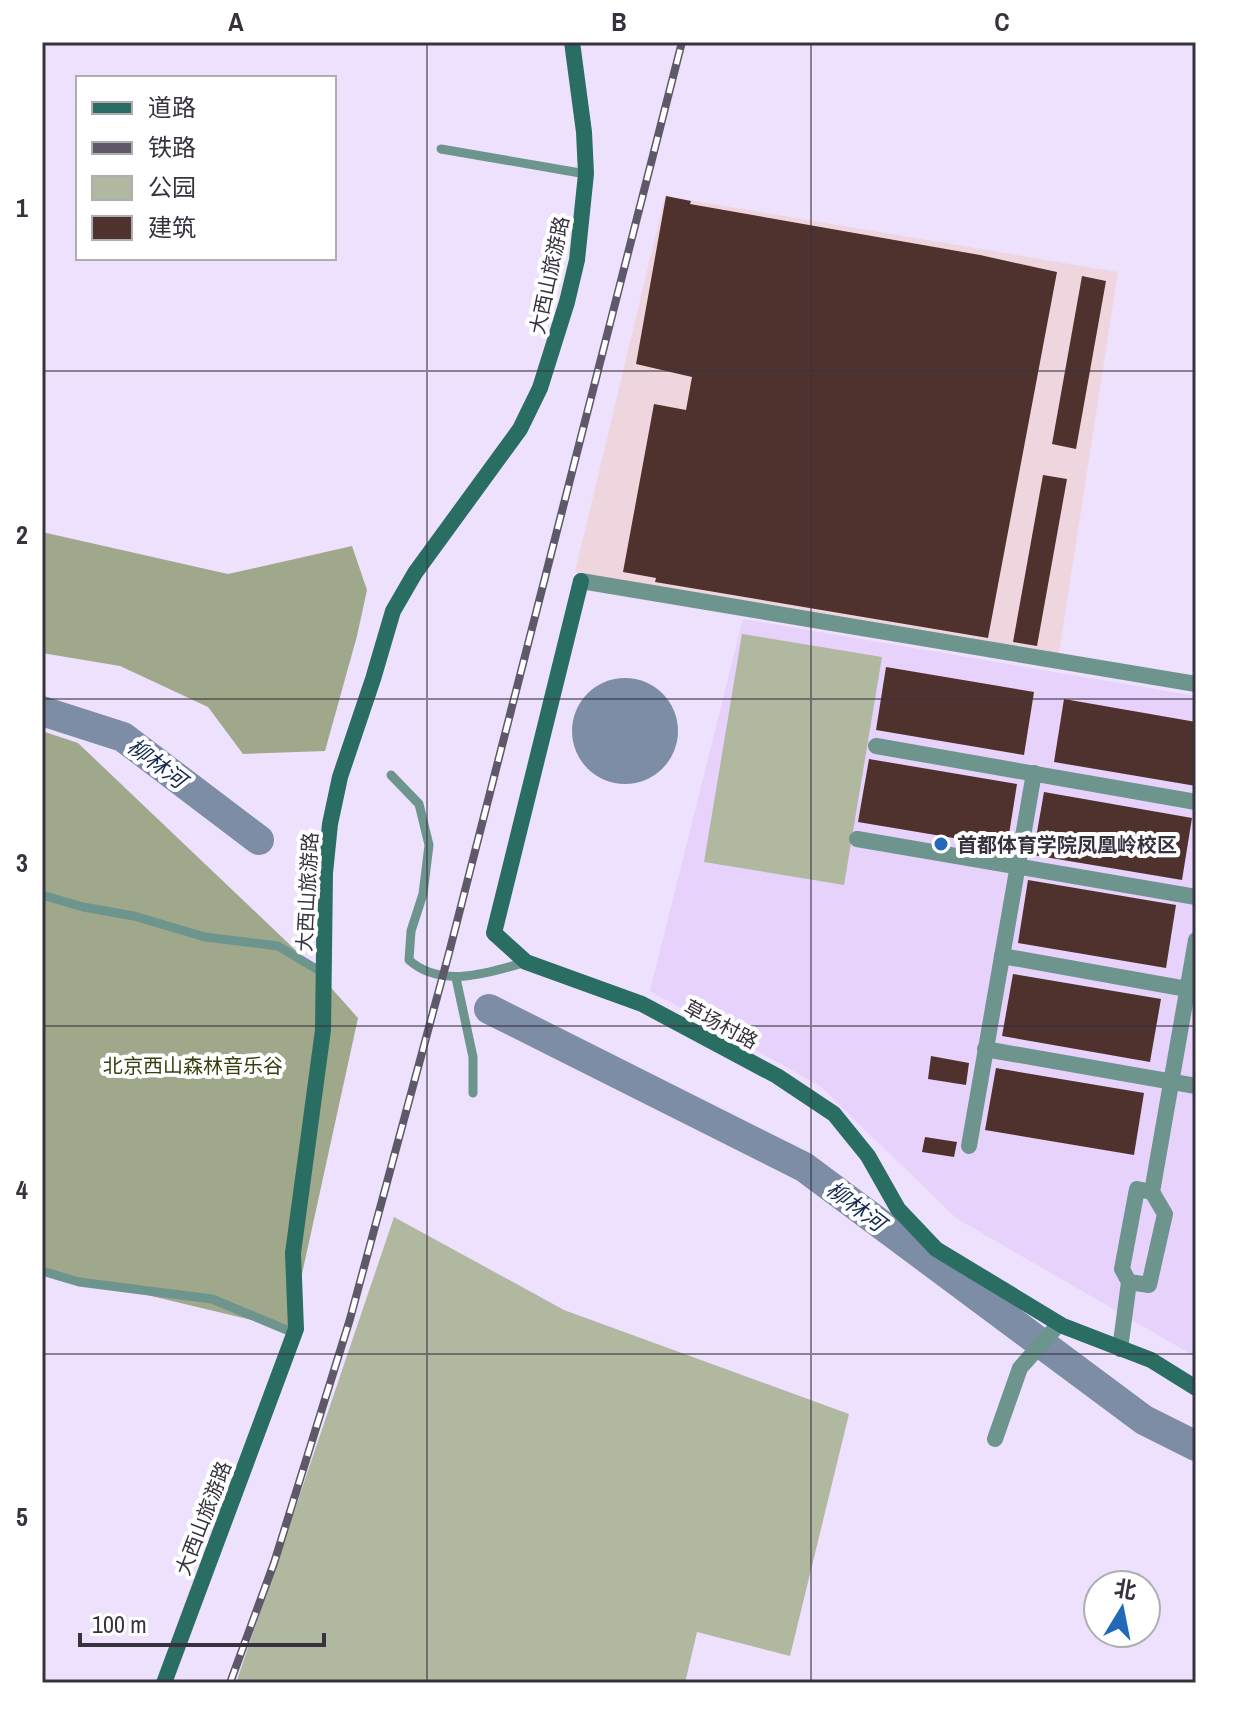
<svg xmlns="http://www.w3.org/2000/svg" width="1238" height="1725" viewBox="0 0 1238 1725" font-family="'Archivo Narrow','Noto Sans SC',sans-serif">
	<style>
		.built { fill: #e6d2fb }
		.industrial { fill: #efd6de }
		.green { fill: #b1b8a0 }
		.forest { fill: #a0a88b }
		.water { fill: #7d8da6 }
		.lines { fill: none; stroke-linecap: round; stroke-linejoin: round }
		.river { stroke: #7d8da6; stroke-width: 30 }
		.building { fill: #4f322d }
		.lane { stroke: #6d958d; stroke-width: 9 }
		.street { stroke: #6d958d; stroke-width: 16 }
		.secondary { stroke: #2a6d63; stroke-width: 16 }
		.rail-casing { stroke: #5f5868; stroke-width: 8 }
		.rail { stroke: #fff; stroke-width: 5; stroke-dasharray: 15; stroke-linecap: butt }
		.grid { fill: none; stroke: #38323f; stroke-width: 2; stroke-opacity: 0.55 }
		.poi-dot { fill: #2369b9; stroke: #fff; stroke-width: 3 }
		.labels { text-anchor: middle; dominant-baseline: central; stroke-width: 8; stroke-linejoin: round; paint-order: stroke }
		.street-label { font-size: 20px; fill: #38323f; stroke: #fff }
		.poi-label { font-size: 20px; font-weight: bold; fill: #38323f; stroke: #fff; text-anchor: start }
		.park-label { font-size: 20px; fill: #374110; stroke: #fff }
		.water-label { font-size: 22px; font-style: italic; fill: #152c51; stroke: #fff }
		.neatline { fill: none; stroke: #38323f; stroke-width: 3 }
		.grid-label { font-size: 26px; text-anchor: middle; font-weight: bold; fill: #38323f }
	</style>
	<rect width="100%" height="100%" fill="#eee1fd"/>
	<!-- built -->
	<polygon class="built" points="743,619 1196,696 1196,1357 956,1218 820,1086 650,991"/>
	<!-- industrial -->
	<polygon class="industrial" points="665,196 1118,272 1059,653 575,572"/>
	<!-- green -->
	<g class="green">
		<polygon points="742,634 882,657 844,885 704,862"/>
		<polygon points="394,1217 564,1310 849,1414 790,1656 697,1632 685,1683 236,1683"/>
	</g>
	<!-- forest -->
	<g class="forest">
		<polygon points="42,532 228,574 352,546 367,590 357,636 325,751 243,754 208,707 120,666 42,653"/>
		<polygon points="42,731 78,743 309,963 358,1018 290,1329 42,1270"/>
	</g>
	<!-- water -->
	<circle class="water" cx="625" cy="731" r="53"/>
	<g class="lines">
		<!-- river -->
		<g class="river">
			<polyline points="42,711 123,737 259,840"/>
			<polyline points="489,1009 804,1167 1144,1420 1196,1446"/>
		</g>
	</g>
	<!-- building -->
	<g class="building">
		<polygon points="666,196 691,201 690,204 980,255 1057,272 988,638 655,582 656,578 623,572 654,404 686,410 692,377 636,364"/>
		<polygon points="1082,276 1106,281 1076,449 1052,444"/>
		<polygon points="1043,475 1067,479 1037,646 1013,642"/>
		<polygon points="886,667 1034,692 1024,755 876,730"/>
		<polygon points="1064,699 1196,722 1196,786 1054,762"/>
		<polygon points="869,759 1017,784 1007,847 858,822"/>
		<polygon points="1044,792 1192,818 1182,880 1033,855"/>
		<polygon points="1028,880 1176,905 1166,968 1018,943"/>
		<polygon points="1013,974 1161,999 1150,1062 1002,1036"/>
		<polygon points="931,1056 969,1063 966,1085 928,1079"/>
		<polygon points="996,1068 1144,1093 1134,1155 985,1130"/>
		<polygon points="925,1137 957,1142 954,1157 922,1152"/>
	</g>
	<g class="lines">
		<!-- lane -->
		<g class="lane">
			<polyline points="441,149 586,174"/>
			<path d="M391 775 419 804 429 845 423 894 411 931 409 960C441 989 489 973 526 962"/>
			<polyline points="42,895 83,907 134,916 205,937 278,946 323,973"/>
			<polyline points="456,978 473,1057 473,1093"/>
			<polyline points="42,1271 79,1282 212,1299 294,1333"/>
		</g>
		<!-- street -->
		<g class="street">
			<polyline points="581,581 1196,684"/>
			<polyline points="876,746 1196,802"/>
			<polyline points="857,839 1196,897"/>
			<polyline points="1002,956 1187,989"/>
			<polyline points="985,1049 1196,1086"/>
			<polyline points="969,1146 1034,773"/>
			<polyline points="1152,1192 1196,940"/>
			<polyline points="1120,1349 1129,1282 1149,1285 1165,1214 1152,1192 1137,1189 1122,1269 1129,1282"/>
			<polyline points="995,1439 1020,1368 1059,1324"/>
		</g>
		<!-- secondary -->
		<g class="secondary">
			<polyline points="581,581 494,933 526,962 642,1004 777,1076 834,1114 868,1156 898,1209 936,1249 1063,1326 1151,1360 1196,1388"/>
			<polyline points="164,1683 296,1329 293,1253 323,1030 325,873 330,824 340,777 373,679 393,611 415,573 520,429 540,388 567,302 577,260 586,174 584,132 572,42"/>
		</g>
		<!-- rail casing -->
		<g class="rail-casing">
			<polyline id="rail" points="230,1683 274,1563 350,1319 449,953 682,42"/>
		</g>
		<!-- rail -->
		<use href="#rail" class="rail"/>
	</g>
	<!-- grid -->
	<path class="grid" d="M427 42V1683M811 42V1683M42 371H1196M42 699H1196M42 1026H1196M42 1354H1196"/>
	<!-- markers -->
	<circle class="poi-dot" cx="941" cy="844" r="8"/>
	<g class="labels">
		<!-- street labels -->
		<g class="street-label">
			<text transform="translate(549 275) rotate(-78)">大西山旅游路</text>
			<text transform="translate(307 892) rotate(-87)">大西山旅游路</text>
			<text transform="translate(721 1024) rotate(28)">草场村路</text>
			<text transform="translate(203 1518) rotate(-69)">大西山旅游路</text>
		</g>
		<!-- poi labels -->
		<g class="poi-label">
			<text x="957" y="844">首都体育学院凤凰岭校区</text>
		</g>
		<!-- park labels -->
		<g class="park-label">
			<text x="193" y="1065">北京西山森林音乐谷</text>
		</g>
		<!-- water labels -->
		<g class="water-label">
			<text transform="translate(157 763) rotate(37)">柳林河</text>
			<text transform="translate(856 1206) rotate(37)">柳林河</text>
		</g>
	</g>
	<!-- border -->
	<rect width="1238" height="1725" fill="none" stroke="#ffffff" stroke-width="88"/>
	<!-- legend -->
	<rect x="76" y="76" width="260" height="184" fill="#ffffff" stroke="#afadb2" stroke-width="2"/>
	<rect x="92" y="102" width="40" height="12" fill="#2a6d63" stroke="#afadb2" stroke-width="2"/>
	<text x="148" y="116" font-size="24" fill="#38323f">道路</text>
	<rect x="92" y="142" width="40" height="12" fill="#5f5868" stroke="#afadb2" stroke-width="2"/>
	<text x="148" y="156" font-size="24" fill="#38323f">铁路</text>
	<rect x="92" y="176" width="40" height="24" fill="#b1b8a0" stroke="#afadb2" stroke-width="2"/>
	<text x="148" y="196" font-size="24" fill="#38323f">公园</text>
	<rect x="92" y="216" width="40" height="24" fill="#4f322d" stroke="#afadb2" stroke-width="2"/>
	<text x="148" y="236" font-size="24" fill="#38323f">建筑</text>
	<!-- north arrow -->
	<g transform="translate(1122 1609) rotate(10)"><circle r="38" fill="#ffffff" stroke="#afadb2" stroke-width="2"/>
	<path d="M0-6L14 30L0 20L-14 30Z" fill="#2369b9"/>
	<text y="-12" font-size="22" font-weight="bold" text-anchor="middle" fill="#38323f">北</text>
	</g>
	<!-- scale -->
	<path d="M80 1633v12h244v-12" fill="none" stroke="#38323f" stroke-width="4"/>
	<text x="92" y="1633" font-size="24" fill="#38323f" stroke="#ffffff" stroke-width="6" paint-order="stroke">100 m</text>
	<rect x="44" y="44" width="1150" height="1637" class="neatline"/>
	<g class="grid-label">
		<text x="236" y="31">A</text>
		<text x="619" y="31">B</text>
		<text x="1002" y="31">C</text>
		<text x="22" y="217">1</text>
		<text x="22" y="544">2</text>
		<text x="22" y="872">3</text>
		<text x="22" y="1199">4</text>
		<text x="22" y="1526">5</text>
	</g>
</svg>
